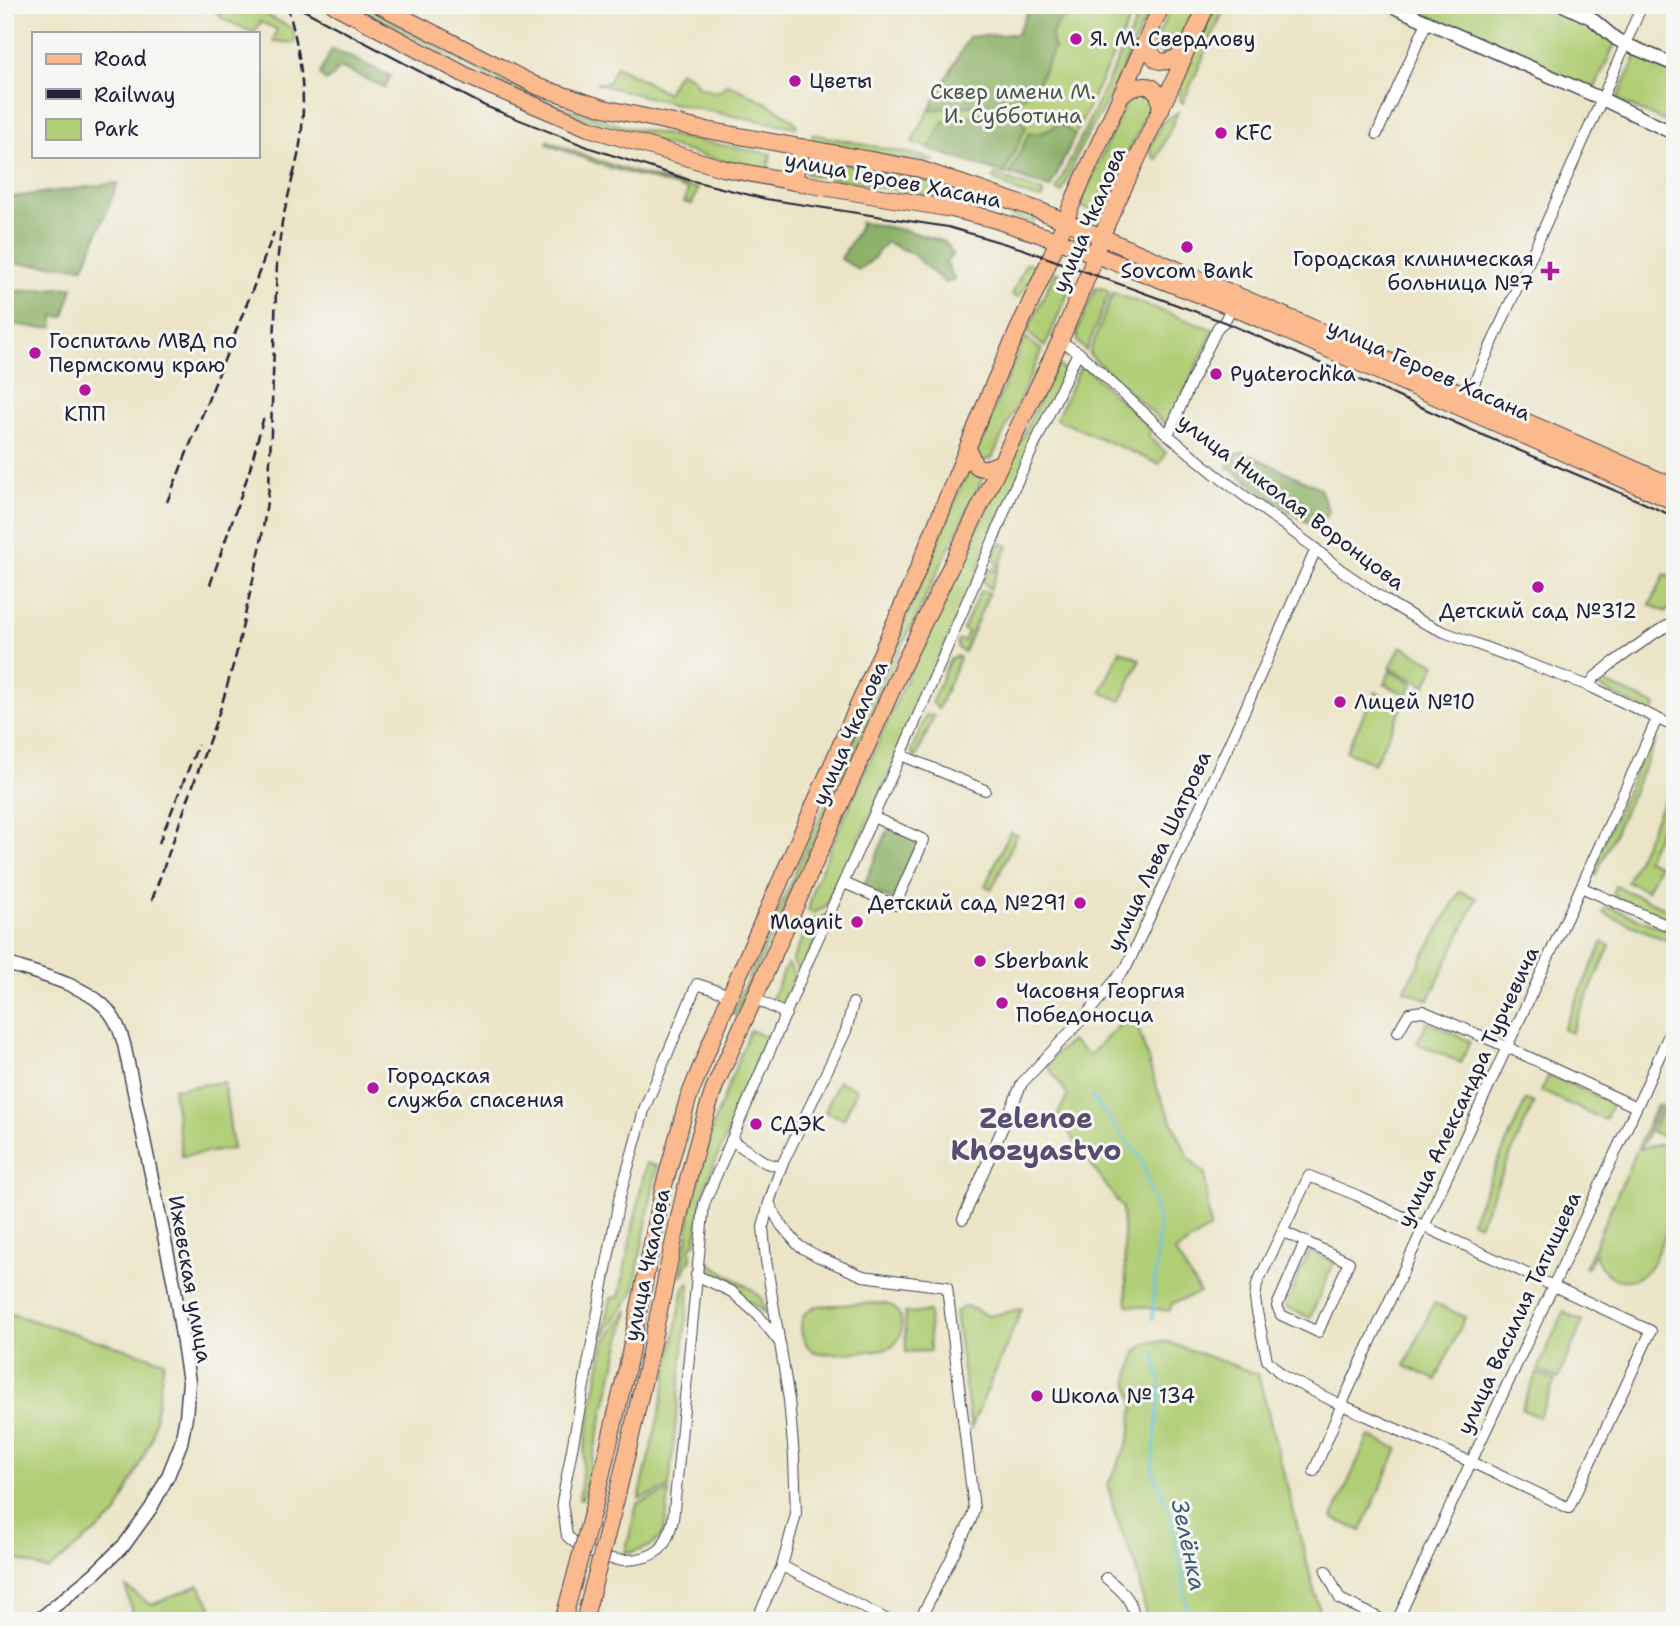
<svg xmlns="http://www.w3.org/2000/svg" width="1680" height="1626" viewBox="0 0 1680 1626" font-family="'Shantell Sans',sans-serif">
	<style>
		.green { fill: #b0ce76; stroke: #697858; stroke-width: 2 }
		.forest { fill: #8cb167; stroke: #576a51; stroke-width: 2 }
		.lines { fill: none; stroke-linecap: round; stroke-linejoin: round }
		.stream { stroke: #64c5e2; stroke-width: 2.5 }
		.minor-casing { stroke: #403f50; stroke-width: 12 }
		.tertiary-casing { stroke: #403f50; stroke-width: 15 }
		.primary-casing { stroke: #403f50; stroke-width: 18 }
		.minor { stroke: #fff; stroke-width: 10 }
		.tertiary { stroke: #fff; stroke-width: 12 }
		.primary { stroke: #fbba8d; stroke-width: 16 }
		.tram { stroke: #22223b; stroke-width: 2 }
		.rail { stroke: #22223b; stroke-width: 2.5; stroke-dasharray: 10 5; stroke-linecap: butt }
		.primary-bridge-casing { stroke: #403f50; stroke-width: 18; stroke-linecap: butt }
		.primary-bridge { stroke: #fbba8d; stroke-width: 16 }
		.poi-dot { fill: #b5179e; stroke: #f6f6f2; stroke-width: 2.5 }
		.labels { text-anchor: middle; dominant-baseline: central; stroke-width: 6; stroke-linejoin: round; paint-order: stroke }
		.poi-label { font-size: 21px; fill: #22223b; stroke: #f6f6f2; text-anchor: start }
		.park-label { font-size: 21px; fill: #4d564d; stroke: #f6f6f2 }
		.street-label { font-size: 21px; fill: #22223b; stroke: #f6f6f2 }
		.water-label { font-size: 23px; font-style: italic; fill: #395b75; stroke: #f6f6f2 }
		.district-label { font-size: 28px; font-weight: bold; fill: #584d70; stroke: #f6f6f2 }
	</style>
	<rect width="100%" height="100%" fill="#f6f6f2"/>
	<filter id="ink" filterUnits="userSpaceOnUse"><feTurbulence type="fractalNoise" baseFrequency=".0143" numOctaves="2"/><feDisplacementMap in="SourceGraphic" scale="14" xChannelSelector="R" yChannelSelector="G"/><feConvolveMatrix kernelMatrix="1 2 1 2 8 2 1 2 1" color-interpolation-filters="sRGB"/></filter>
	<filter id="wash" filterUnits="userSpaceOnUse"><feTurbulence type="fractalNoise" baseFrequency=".00686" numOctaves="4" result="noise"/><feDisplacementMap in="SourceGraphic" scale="28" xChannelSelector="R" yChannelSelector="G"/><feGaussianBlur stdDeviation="1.57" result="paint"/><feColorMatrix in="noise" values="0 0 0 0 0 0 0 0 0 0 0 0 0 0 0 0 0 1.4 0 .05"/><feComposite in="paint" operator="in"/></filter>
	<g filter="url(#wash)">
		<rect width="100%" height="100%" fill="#ebe4c6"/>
		<!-- green -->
		<g class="green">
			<polygon points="215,5 247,5 290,27 293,29 295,43 273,41 277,29 260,22 254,33 223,19 215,11 216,9"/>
			<polygon points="353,5 362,5 528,93 551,103 629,128 771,154 768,170 732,164 613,130 530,99"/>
			<polygon points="1031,5 1137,5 1050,188 1010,174 1004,174 912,142 969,37 1017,34"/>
			<polygon points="1144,5 1152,5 1106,103 1091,128 1079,151 1062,192 1056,190"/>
			<polygon points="1172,5 1197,5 1175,51 1167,55 1160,53 1155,42"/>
			<polygon points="1216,5 1226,5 1183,103 1180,100 1181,81"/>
			<polygon points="1404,5 1557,5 1584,18 1616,41 1594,90"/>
			<polygon points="1638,52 1675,68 1675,126 1617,100"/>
			<path d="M616 66 667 93 679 71 693 78 698 86 713 92 721 90 727 84C745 91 784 111 797 124L796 127C728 116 661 102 595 83H608Z"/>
			<polygon points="1142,94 1148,99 1149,107 1100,214 1079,206 1128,98"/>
			<polygon points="1178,112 1157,159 1153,157 1150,151 1151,145 1162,122"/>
			<polygon points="812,134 912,154 931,159 934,161 910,161 814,141"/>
			<path d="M548 141C596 162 647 177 698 189L692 204 684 202 688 190 604 166 547 144Z"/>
			<polygon points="811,156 918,179 997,203 1036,218 1033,223 994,210 955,200 807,174 804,170 807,158"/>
			<path d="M995 175 1043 192 1042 199C1024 196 1009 188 993 179Z"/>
			<polygon points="1028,263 1037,266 1019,297 1012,295 1025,265"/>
			<polygon points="1055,272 1074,279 1045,347 1027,332"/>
			<polygon points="1096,287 1107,290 1109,293 1086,351 1077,341 1077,331"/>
			<polygon points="1113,293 1214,330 1168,427 1089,354"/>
			<polygon points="1025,337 1042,351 992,458 982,461 976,451"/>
			<polygon points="1057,364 1065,371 841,883 837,881 825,908 813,913 808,911 815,883 911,669"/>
			<polygon points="1080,368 1085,368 1152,429 1148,436 1166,453 1159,464 1056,419"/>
			<polygon points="968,470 975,474 983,477 895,661 736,1015 732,1014 890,658"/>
			<polygon points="1002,543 1008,546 990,589 983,581 989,569 994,571 998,562 992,559 998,546"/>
			<polygon points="1665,574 1675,578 1675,604 1666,612 1650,605"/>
			<polygon points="980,591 983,591 989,593 964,652 959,649 957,643 959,640 964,641 968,632 963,630"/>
			<polygon points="1401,646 1436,664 1425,686 1390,668"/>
			<polygon points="1120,650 1140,660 1121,701 1101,692"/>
			<polygon points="956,656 960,658 938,709 932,702 950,659"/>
			<polygon points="1390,671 1413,683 1407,695 1384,684"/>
			<polygon points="1598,680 1656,705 1652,713 1599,687"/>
			<polygon points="1375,692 1403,706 1374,764 1346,751"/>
			<polygon points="926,715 934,716 916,758 911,752"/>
			<polygon points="1651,737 1657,739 1596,875 1590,872"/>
			<polygon points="1675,777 1675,797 1646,860 1659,865 1647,891 1627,882"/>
			<polygon points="1010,832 1017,835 992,889 985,886"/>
			<polygon points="1615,886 1675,912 1675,924 1615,897 1613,893"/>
			<polygon points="1460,891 1477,898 1429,1000 1404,990"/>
			<polygon points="1610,907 1675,934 1675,944 1603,913 1606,908"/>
			<polygon points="827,915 800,973 792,961 811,920"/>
			<polygon points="1603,942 1610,946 1571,1033 1563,1029"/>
			<polygon points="787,964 790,966 794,976 789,991 792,993 785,1003 780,1005 771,1001"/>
			<polygon points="1133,1011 1157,1089 1189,1158 1205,1174 1210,1228 1175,1252 1200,1293 1173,1303 1169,1311 1127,1305 1122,1208 1057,1116 1068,1095 1045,1063 1071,1041 1090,1055"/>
			<polygon points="1427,1022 1470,1041 1461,1063 1417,1043"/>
			<polygon points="750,1030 771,1039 718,1155 704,1191 695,1243 691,1246 691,1258 681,1278 692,1205 713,1125"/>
			<polygon points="1549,1075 1613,1103 1605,1120 1541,1091"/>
			<polygon points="838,1081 857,1089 844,1119 825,1112"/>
			<polygon points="224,1082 233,1149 182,1156 173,1089"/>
			<polygon points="1526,1100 1534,1103 1479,1225 1471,1221"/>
			<path d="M1657 1104 1660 1105 1641 1149C1652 1144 1663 1142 1675 1149V1214L1650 1268C1630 1290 1602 1281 1595 1253L1588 1268 1585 1267Z"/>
			<polygon points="1663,1106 1675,1111 1675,1142 1652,1132"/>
			<polygon points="646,1163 657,1166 633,1294 603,1336 611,1298 619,1297"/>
			<polygon points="1309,1251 1334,1262 1310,1318 1285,1307"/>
			<polygon points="703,1259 753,1290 762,1299 765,1313 728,1285 708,1274 702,1263"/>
			<polygon points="690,1282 669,1488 639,1499 661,1406 684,1287"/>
			<path d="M881 1303C885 1304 888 1304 893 1307 906 1316 904 1341 889 1348 875 1351 824 1357 813 1351 805 1346 801 1335 801 1327 801 1316 807 1310 816 1306Z"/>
			<polygon points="1434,1303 1465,1317 1436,1380 1405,1366"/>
			<polygon points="966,1306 989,1316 1022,1309 971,1428 955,1312"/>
			<polygon points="628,1310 583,1498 579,1499 585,1446 604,1343"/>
			<polygon points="5,1312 164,1361 152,1438 116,1515 48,1570 5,1555"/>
			<polygon points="929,1312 930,1351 906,1352 905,1313"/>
			<polygon points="1563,1312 1583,1321 1558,1379 1538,1370"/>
			<polygon points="1151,1341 1168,1342 1258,1374 1322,1621 1147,1621 1136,1566 1115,1515 1108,1484 1128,1443 1131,1430 1134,1405 1128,1380 1137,1350"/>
			<polygon points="1537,1373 1555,1381 1539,1417 1521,1409"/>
			<polygon points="1369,1436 1398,1449 1361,1531 1332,1518"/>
			<path d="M669 1491C666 1527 667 1549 625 1553L637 1504Z"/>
			<polygon points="199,1585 211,1606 202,1619 205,1621 124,1621 132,1614 126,1587 151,1605"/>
		</g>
		<!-- forest -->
		<g class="forest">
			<polygon points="1031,5 1073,5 1068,16 1061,20 1056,26 1052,33 1052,41 1054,49 1034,90 1027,93 1020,100 929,110 969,37 1017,34"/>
			<polygon points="331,50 338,51 390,76 385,88 342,68 337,70 333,77 325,81 320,74"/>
			<path d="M1020 106C1019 115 1020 120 1026 127L1004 174 929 149 943 122Z"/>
			<path d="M1059 123 1075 135 1050 188 1010 174 1029 133C1042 135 1049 131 1059 123Z"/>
			<polygon points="118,183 84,267 5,263 5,198"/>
			<path d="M861 222 908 231 944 242 949 247 953 255 946 262 955 280 945 283 911 253 886 242 872 260 859 270 841 259C847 247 858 234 861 222Z"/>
			<polygon points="73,287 64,317 54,316 54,327 39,328 5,323 5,292"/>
			<path d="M1244 452 1320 488 1329 513 1315 526 1299 518 1228 467C1230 458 1234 454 1244 452Z"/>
			<polygon points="889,827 920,841 894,901 863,887"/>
		</g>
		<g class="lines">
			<!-- stream -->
			<g class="stream">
				<polyline points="1091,1096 1142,1160 1159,1224 1152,1319"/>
				<polyline points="1154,1352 1161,1384 1152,1468 1172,1520 1185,1590 1188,1621"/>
			</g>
		</g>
	</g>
	<g filter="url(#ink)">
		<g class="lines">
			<!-- minor casing -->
			<g class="minor-casing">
				<g id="minor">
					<polyline points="1377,134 1427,22"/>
					<polyline points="1060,341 1078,352 1168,435 1215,474 1312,546 1341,570 1385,600 1420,621 1444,632 1589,686 1675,727"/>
					<polyline points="1466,401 1602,99 1642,5"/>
					<polyline points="1168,435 1194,376 1218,327 1224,322 1232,307"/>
					<polyline points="1589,686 1595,677 1614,662 1655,633 1667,626 1675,625"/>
					<polyline points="901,755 985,790"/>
					<polyline points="844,883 895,905 924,840 873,817"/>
					<polyline points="1581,887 1675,929"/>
					<path d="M730 995 697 984 645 1107 619 1200 562 1502 567 1536C574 1542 582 1549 590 1552 609 1562 641 1564 659 1550 667 1543 670 1530 673 1520L704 1204 815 945 901 755 994 538 1011 495 1078 352"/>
					<polyline points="754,998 786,1014"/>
					<polyline points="1398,1032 1409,1013 1423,1011 1507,1047 1636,1107"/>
					<polyline points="731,1140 766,1163 781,1167"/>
					<polygon points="1309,1176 1356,1195 1651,1331 1569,1508 1471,1462 1335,1402 1283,1376 1267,1360 1257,1312 1255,1299 1257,1284"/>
					<polyline points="769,1203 781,1225 799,1246 819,1257 863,1276 947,1287 974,1509 971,1520 919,1621"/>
					<polyline points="963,1219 1022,1083 1087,1014 1127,966 1247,705 1316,549"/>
					<polyline points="1282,1231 1349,1262 1318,1332 1281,1315 1277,1306 1305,1242"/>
					<polyline points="696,1275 732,1292 758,1315 780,1343 789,1400 794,1457 796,1514 782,1566 756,1621"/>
					<polyline points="779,1339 766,1260 763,1227 769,1203 781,1167 846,1031 853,1003"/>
					<polyline points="1314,1471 1345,1397 1574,902 1657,719"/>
					<polyline points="782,1566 890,1621"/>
					<polyline points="1326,1571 1340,1599 1385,1621"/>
					<path d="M1106 1578C1120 1589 1136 1601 1133 1621"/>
					<polyline points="1397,1621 1644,1091 1675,1021"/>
				</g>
			</g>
			<!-- tertiary casing -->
			<g class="tertiary-casing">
				<g id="tertiary">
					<polyline points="1389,5 1602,99 1675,134"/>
					<polyline points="1563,5 1591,18 1616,39 1625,44 1675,65"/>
					<path d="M5 963C34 973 81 984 103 1005 114 1015 120 1029 124 1044L174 1284 189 1382 186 1417 181 1443 168 1476 151 1508 125 1544 95 1573 37 1621"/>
				</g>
			</g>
			<!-- primary casing -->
			<g class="primary-casing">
				<g id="primary">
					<polyline points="334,5 471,78 588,128 722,168 794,182 952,209 992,219 1057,240 1232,307 1675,502"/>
					<polyline points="379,5 539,87 604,108 701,129 920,169 1041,211 1341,340 1675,487"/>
					<path d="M1150 33C1150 38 1149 46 1151 51 1157 70 1176 59 1186 51"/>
					<path d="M1121 94C1131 89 1149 79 1157 93 1160 97 1160 105 1161 110"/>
					<polyline points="794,182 801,147"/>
					<path d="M968 448C975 470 979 472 1000 463"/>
					<polyline points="595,1502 627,1368 663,1189 688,1099 730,995 911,586 994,383 1047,266 1074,199 1162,5"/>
					<path d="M614 1507C632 1436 647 1365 663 1293 677 1223 692 1154 715 1086L903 665 1060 341 1091 268 1094 255 1108 221 1177 74 1186 51 1207 5"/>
				</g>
			</g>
			<!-- minor -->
			<use href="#minor" class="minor"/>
			<!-- tertiary -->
			<use href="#tertiary" class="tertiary"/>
			<!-- primary -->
			<use href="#primary" class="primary"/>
			<!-- tram -->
			<polyline class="tram" points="294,5 485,106 590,148 689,180 766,199 948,227 1023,249 1224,322 1383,390 1487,437 1628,496 1675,517"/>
			<!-- rail -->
			<g class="rail">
				<path d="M287 5C304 63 310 121 292 179"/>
				<polyline points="167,502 252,291 274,232"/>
				<polyline points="210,585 249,472 264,416"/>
				<polyline points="159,843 198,745"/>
				<polyline points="152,900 221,707 236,655 260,549 269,488 277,263 282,222 294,172"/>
			</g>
			<!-- primary-bridge casing -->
			<g class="primary-bridge-casing">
				<g id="primary-bridge">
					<polyline points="563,1621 595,1502"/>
					<polyline points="584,1621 614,1507"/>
				</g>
			</g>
			<!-- primary-bridge -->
			<use href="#primary-bridge" class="primary-bridge"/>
		</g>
	</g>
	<!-- markers -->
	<g class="poi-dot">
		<circle cx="1076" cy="39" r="7"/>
		<circle cx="795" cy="81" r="7"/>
		<circle cx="1221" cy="133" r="7"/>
		<circle cx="1187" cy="247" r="7"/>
		<path d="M1546.5 260.5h7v7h7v7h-7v7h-7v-7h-7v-7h7z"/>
		<circle cx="35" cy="353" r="7"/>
		<circle cx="1216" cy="374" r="7"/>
		<circle cx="85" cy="390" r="7"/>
		<circle cx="1538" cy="587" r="7"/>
		<circle cx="1340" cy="702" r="7"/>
		<circle cx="1080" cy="903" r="7"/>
		<circle cx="857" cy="922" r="7"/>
		<circle cx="980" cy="961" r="7"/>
		<circle cx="1002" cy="1003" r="7"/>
		<circle cx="373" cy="1088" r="7"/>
		<circle cx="756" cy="1124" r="7"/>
		<circle cx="1037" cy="1396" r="7"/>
	</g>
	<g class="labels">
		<!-- poi labels -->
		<g class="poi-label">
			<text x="1090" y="39">Я. М. Свердлову</text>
			<text x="809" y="81">Цветы</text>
			<text x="1235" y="133">KFC</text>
			<text x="1534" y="259" text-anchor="end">Городская клиническая<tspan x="1534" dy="24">больница №7</tspan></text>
			<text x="1187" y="271" text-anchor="middle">Sovcom Bank</text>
			<text x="49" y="341">Госпиталь МВД по<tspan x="49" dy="24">Пермскому краю</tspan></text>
			<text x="1230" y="374">Pyaterochka</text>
			<text x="85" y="414" text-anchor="middle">КПП</text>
			<text x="1538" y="611" text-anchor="middle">Детский сад №312</text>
			<text x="1354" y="702">Лицей №10</text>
			<text x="1066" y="903" text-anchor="end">Детский сад №291</text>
			<text x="843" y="922" text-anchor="end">Magnit</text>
			<text x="994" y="961">Sberbank</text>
			<text x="1016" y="991">Часовня Георгия<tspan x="1016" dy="24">Победоносца</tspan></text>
			<text x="387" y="1076">Городская<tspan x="387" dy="24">служба спасения</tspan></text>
			<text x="770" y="1124">СДЭК</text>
			<text x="1051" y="1396">Школа № 134</text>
		</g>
		<!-- park labels -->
		<g class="park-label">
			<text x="1013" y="92">Сквер имени М.<tspan x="1013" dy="24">И. Субботина</tspan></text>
		</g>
		<!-- street labels -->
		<g class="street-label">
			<text transform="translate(893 180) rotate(11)">улица Героев Хасана</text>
			<text transform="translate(1089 220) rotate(-67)">улица Чкалова</text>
			<text transform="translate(1429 370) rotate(24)">улица Героев Хасана</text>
			<text transform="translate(1291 502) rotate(37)">улица Николая Воронцова</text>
			<text transform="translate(850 733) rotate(-66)">улица Чкалова</text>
			<text transform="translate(1159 851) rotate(-65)">улица Льва Шатрова</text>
			<text transform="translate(1468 1087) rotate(-65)">улица Александра Турчевича</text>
			<text transform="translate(647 1265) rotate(-78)">улица Чкалова</text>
			<text transform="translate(190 1279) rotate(80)">Ижевская улица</text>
			<text transform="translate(1519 1313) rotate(-65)">улица Василия Татищева</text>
		</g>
		<!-- water labels -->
		<g class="water-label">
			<text transform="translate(1189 1545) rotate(78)">Зелёнка</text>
		</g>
		<!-- district labels -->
		<g class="district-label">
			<text x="1036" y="1118">Zelenoe<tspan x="1036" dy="32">Khozyastvo</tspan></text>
		</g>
	</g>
	<!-- margin -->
	<rect width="1680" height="1626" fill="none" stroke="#f6f6f2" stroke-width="28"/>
	<!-- legend -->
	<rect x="32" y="32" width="228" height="126" fill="#f6f6f2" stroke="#a1a1a9" stroke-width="2"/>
	<rect x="46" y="54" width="35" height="10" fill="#fbba8d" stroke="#a1a1a9" stroke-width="2"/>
	<text x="94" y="66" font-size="21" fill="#22223b">Road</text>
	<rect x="46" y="89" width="35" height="10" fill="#22223b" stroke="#a1a1a9" stroke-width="2"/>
	<text x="94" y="102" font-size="21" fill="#22223b">Railway</text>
	<rect x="46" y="119" width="35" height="21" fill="#b0ce76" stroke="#a1a1a9" stroke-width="2"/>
	<text x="94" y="136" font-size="21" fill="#22223b">Park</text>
</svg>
